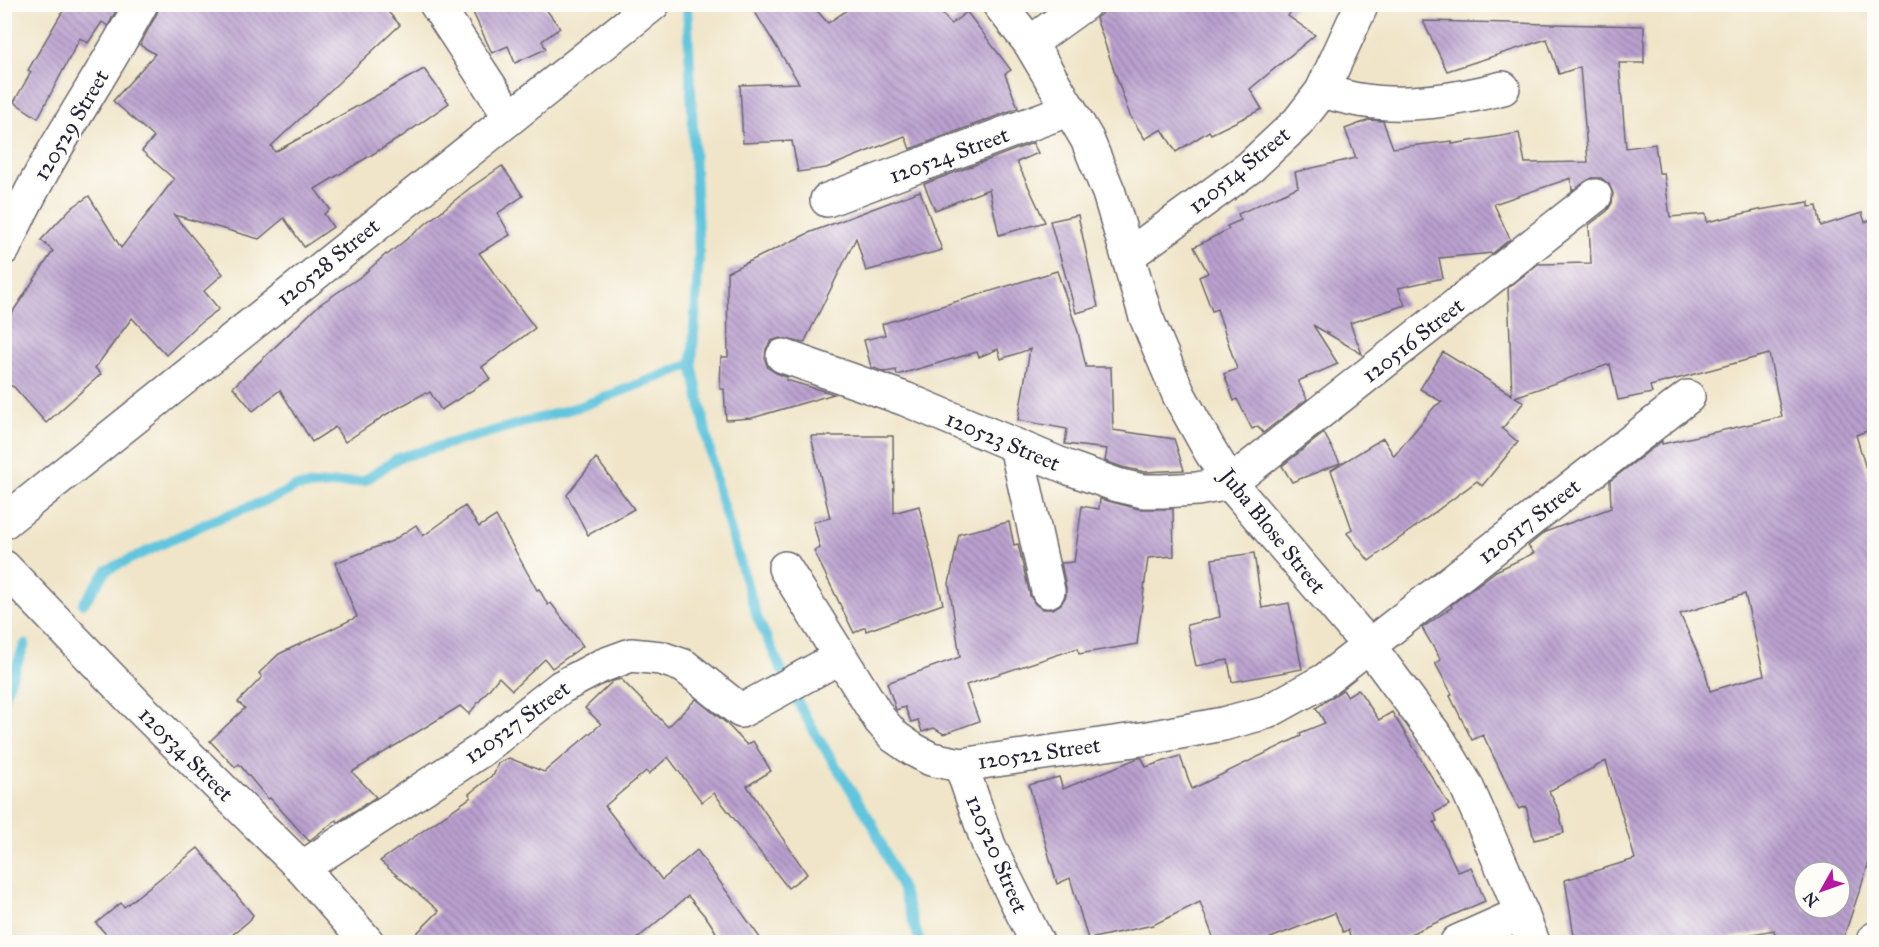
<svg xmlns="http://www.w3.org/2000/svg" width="1879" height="947" viewBox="0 0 1879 947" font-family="'IM FELL Great Primer',serif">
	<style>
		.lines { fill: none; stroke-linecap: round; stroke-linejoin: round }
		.stream { stroke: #60c5dd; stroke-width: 10 }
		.building { fill: url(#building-back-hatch); fill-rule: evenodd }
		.street-casing { stroke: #6a666d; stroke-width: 36 }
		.street { stroke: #fff; stroke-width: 33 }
		.labels { text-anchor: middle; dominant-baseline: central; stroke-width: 4.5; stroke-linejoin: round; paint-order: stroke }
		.street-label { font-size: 22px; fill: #22223b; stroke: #fdfcf7 }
	</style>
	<defs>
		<pattern id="building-back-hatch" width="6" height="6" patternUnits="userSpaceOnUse" patternTransform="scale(1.5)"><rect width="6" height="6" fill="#baa0cf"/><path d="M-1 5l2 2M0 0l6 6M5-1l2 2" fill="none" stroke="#9782a9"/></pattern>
	</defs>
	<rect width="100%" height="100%" fill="#fdfcf7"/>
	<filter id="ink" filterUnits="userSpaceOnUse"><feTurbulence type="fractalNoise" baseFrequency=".0167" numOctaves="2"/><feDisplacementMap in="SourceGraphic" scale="12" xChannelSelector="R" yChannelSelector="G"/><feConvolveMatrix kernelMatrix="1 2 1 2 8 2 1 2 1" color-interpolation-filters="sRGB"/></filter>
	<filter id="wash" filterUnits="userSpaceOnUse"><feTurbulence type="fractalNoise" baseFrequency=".008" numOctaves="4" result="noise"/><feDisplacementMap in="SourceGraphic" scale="24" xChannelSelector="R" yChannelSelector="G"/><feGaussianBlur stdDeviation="1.35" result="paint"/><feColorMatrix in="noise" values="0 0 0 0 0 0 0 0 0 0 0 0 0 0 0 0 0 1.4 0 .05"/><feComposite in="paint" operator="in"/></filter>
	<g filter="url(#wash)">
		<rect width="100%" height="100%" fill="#f0e5c9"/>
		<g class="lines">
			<!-- stream -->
			<g class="stream">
				<polyline points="687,6 699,255 692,364 718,490 757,617 790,688 815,733 872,823 903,892 920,942"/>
				<polyline points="83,604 107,570 207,523 280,495 295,487 364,481 398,458 582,406 692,364"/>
				<polyline points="4,697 25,644"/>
			</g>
		</g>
		<g id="blocks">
			<!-- building -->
			<g class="building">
				<polygon points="67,4 119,4 108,26 102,22 88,43 80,38 38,118 14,102 31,72 28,70"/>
				<polygon points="160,4 381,4 400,25 271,146 275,152 424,69 449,103 401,137 315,189 330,209 324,214 333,227 304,247 284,218 259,239 174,215 223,274 204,291 219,309 199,324 166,355 132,318 95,368 101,374 46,423 14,387 4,383 4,325 53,251 41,240 70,209 89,196 121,248 174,179 142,151 154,137 113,101 155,54 140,45 157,13"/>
				<polygon points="469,4 542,4 560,28 542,41 546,49 515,63 508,46 492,53"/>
				<polygon points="750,4 811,4 828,23 856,4 934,4 951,24 967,12 1011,70 1005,74 1018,108 910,149 905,136 826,168 798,172 792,141 743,143 740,85 799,83"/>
				<polygon points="1114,4 1296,4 1288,16 1315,35 1250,89 1262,109 1211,134 1209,131 1176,152 1162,129 1145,139 1130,116 1096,18"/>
				<path d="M1423 21 1644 26V63H1619L1626 148 1655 144 1659 173H1664L1670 217 1706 214 1707 222 1759 210 1809 202V207L1817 206 1821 226 1862 213 1865 222 1875 220V428L1856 435 1875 499V845L1842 942H1777L1774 930 1708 942H1575L1565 880 1635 859 1606 761 1549 791 1559 811 1564 833 1534 840 1526 806 1519 809 1483 735 1472 740 1450 696 1452 694 1435 663 1441 660 1422 628 1452 607 1451 605 1496 571 1534 553 1528 546 1545 532 1611 508 1610 481 1662 441V444L1782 417 1769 354 1650 386 1652 393 1618 400 1610 364 1515 397 1524 402 1502 429 1518 442 1482 486 1477 481 1369 561 1347 533 1352 529 1331 470 1383 438 1394 456 1435 406 1442 402 1420 389 1443 352 1512 395 1508 288 1538 264 1591 263 1589 225 1607 211 1612 203 1613 193 1609 184 1601 178H1592L1572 191 1571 178 1494 204 1510 239 1493 253 1439 258 1443 278 1398 288 1405 305 1350 323 1362 354 1313 325 1338 364 1298 381 1307 399 1263 433 1258 426 1252 429 1237 399 1234 401 1224 374 1237 369 1217 309 1212 311 1199 277 1208 273 1194 247 1229 229 1227 226 1241 220 1238 214 1298 187 1295 172 1356 158 1345 129 1369 120 1383 121 1393 148 1452 141V144L1519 133 1525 163 1588 162 1580 67 1559 74 1547 39 1447 71ZM1745 594 1764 675 1710 691 1705 670 1680 614ZM1804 872H1840V908H1804Z"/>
				<polygon points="1033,143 1038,153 1017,162 1045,222 999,235 989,189 935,210 924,184"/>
				<polygon points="502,166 523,196 498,213 510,235 479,253 535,328 482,367 490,379 441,410 430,392 427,394 425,393 387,414 345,442 335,427 312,442 280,390 253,411 233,387 319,305 363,275 386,254 387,255 470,188"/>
				<polygon points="920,191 942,250 866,271 856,238 804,343 780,338 771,341 766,349 765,360 768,368 776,373 787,377 786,380 834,394 752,418 726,420 724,389 720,389 721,357 728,357 727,272 811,232"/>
				<polygon points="1078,215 1098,307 1076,313 1050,221"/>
				<polygon points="1057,271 1078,332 1086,367 1111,367 1113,430 1174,439 1184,470 1145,472 1122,467 1105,461 1107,449 1065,444 1067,429 1018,420 1030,349 1001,359 998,349 979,357 977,352 897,375 896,370 885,372 871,367 864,340 885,335 882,324"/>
				<polygon points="1324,433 1340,463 1292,482 1282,466"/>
				<polygon points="811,436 893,436 894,513 919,506 943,604 866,631 865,627 854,633 814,551 820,548 813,522 830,518"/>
				<polygon points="596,458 634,509 588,535 567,495"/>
				<polygon points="1100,499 1139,509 1173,509 1174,556 1148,558 1137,644 1079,654 1078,648 966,685 979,721 944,734 934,728 922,732 918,720 911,722 905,707 896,710 887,683 960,657 949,584 959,534 1009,522 1014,545 1018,544 1030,596 1035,604 1042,609 1053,609 1061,604 1066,596 1066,587 1061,563 1074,562 1082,506 1099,509"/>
				<polygon points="465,506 479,527 496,516 537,590 539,589 548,605 551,603 583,646 552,668 545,659 512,690 499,677 469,714 460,706 352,772 376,797 338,822 336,820 309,841 270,798 268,799 239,764 235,767 210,741 245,708 238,702 262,677 259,673 279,654 357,617 335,563 392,541 416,525 423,536"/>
				<polygon points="1254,553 1262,608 1289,603 1302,669 1232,682 1228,660 1196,666 1187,625 1220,617 1212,559"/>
				<polygon points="621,679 668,727 696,699 726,723 747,745 753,741 771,771 747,786 807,874 788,888 714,793 702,802 668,757 649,774 646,771 605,806 662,880 697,850 763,942 722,942 709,921 688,896 633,942 408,942 439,911 380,861 471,797 469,794 494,774 498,763 509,758 544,772 601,724 585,708 613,681"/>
				<polygon points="1358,689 1379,720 1392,712 1449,805 1434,813 1437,821 1434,822 1458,872 1471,867 1485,901 1392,942 1352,942 1348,930 1343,932 1335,913 1260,942 1215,942 1200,902 1153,925 1088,939 1070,878 1057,884 1029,785 1059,777 1063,789 1138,758 1142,758 1146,767 1180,756 1192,789 1301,736 1300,733 1325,723 1316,708 1343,690 1347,696"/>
				<polygon points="198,848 253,915 250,920 226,940 217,942 113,942 96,923 121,903 124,907"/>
			</g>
		</g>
	</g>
	<g filter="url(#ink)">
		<use href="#blocks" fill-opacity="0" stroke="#6a666d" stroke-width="1.5"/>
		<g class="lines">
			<!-- street casing -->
			<g class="street-casing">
				<g id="street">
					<polyline points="436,4 510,117"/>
					<polyline points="999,4 1030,43 1087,139 1109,193 1146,317 1179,395 1209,449 1230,483 1369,646 1439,740 1466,785 1507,878 1533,942"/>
					<polyline points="1030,43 1084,4"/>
					<path d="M1322 91C1334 94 1347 98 1359 100 1407 108 1456 100 1503 88"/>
					<polyline points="827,200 1070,109"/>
					<path d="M4 248C41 162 97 86 141 4"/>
					<polyline points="1129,255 1250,167 1298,122 1322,91 1362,4"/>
					<polyline points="783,356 905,399 1069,468 1117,485 1143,491 1162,491 1197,489 1230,483 1595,196"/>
					<polyline points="1016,446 1048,591"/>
					<polyline points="4,522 653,4"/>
					<polyline points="4,567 137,705 302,868 367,942"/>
					<polyline points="785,568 880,720 895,737 914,750 931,759 961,765 1148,738 1223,724 1267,712 1325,680 1688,397"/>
					<polyline points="961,765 989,846 1037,942"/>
					<polyline points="302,868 480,751 561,687 601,666 631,655 661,658 684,666 741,711 840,657"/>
					<polyline points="1457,942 1522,913"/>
					<polyline points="1873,942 1874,939"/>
				</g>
			</g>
			<!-- street -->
			<use href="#street" class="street"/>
		</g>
	</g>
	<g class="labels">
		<!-- street labels -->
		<g class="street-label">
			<text transform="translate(71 125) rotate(-59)">120529 Street</text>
			<text transform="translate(949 155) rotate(-20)">120524 Street</text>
			<text transform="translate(1239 170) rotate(-39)">120514 Street</text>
			<text transform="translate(328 262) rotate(-39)">120528 Street</text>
			<text transform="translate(1413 340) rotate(-38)">120516 Street</text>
			<text transform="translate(1003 441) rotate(23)">120523 Street</text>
			<text transform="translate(1529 521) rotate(-38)">120517 Street</text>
			<text transform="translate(1273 531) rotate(51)">Juba Blose Street</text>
			<text transform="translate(517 722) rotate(-36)">120527 Street</text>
			<text transform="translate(1039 753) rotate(-8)">120522 Street</text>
			<text transform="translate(186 754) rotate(45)">120534 Street</text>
			<text transform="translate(997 854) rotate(67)">120520 Street</text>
		</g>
	</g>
	<!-- margin -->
	<rect width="1879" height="947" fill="none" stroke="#fdfcf7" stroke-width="24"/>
	<!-- north arrow -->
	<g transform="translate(1822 890) rotate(230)"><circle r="28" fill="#fdfcf7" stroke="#a5a5ac" stroke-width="1.5"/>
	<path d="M0-4.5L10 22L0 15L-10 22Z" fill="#b5179e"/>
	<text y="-9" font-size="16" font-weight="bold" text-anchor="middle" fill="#22223b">N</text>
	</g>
</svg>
